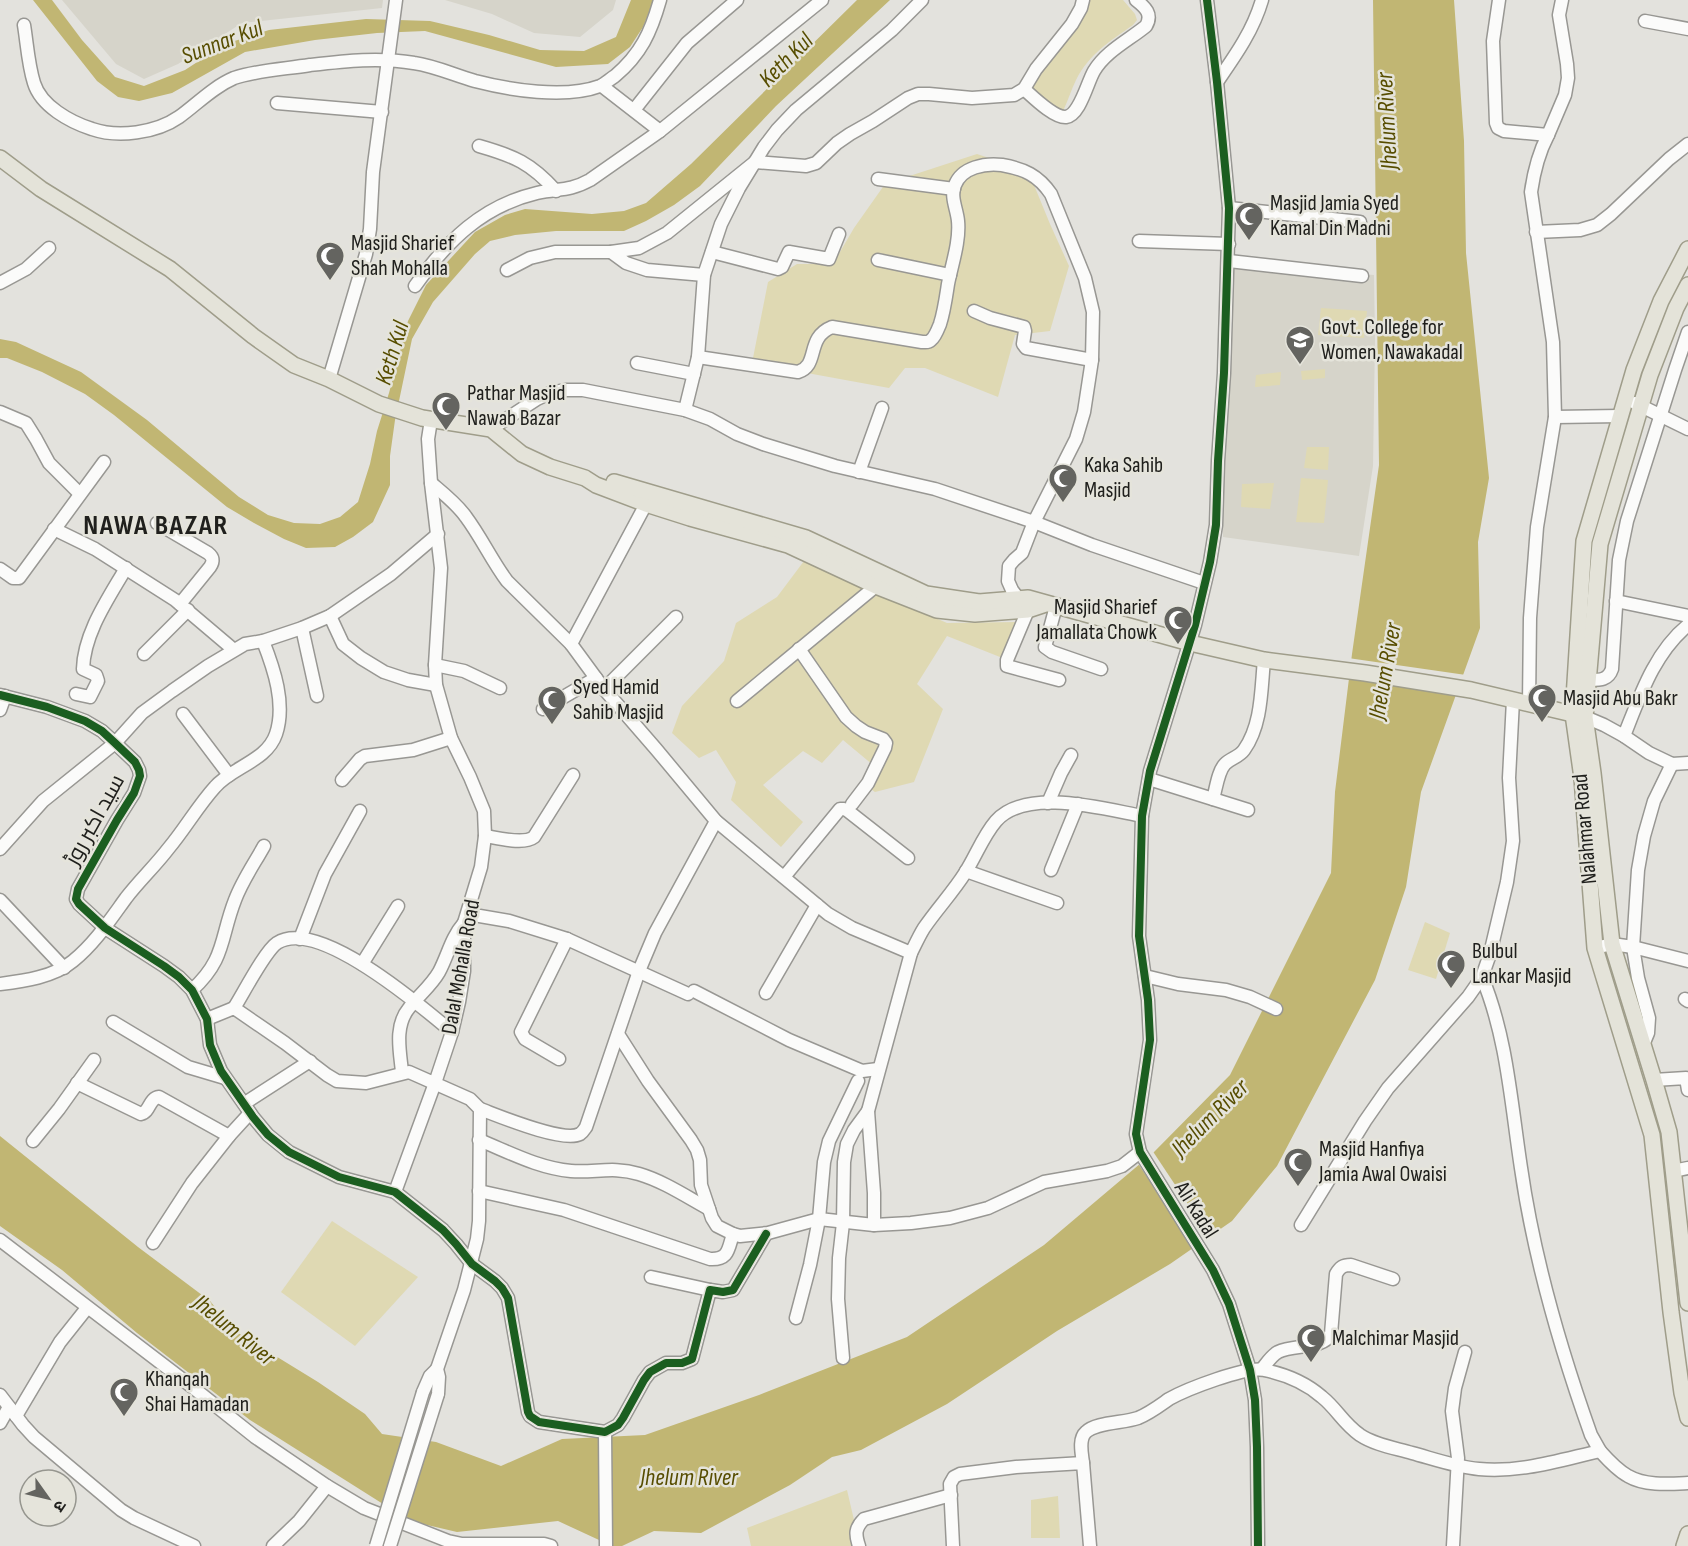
<svg xmlns="http://www.w3.org/2000/svg" width="1688" height="1546" viewBox="0 0 1688 1546" font-family="'Sofia Sans Condensed',Cairo,'Noto Sans Devanagari',sans-serif">
	<style>
		.built { fill: #d6d4ca }
		.green { fill: #dfd9b3 }
		.water { fill: #c1b673 }
		.pier { fill: #e3e2dd }
		.lines { fill: none; stroke-linecap: round; stroke-linejoin: round }
		.minor-casing { stroke: #989793; stroke-width: 15 }
		.major-casing { stroke: #9f9d8a; stroke-width: 18 }
		.minor { stroke: #fbfbfa; stroke-width: 12 }
		.major { stroke: #e4e3d9; stroke-width: 15 }
		.minor-bridge-casing { stroke: #989793; stroke-width: 15; stroke-linecap: butt }
		.minor-bridge { stroke: #fbfbfa; stroke-width: 12 }
		.cycleway-casing { stroke: #e5e4db; stroke-width: 11 }
		.cycleway { stroke: #1b5e20; stroke-width: 8 }
		.labels { text-anchor: middle; dominant-baseline: central; stroke-width: 5; stroke-linejoin: round; paint-order: stroke }
		.poi-label { font-size: 22px; fill: #20201d; stroke: #e5e4db; text-anchor: start }
		.street-label { font-size: 22px; fill: #20201d; stroke: #e5e4db }
		.water-label { font-size: 24px; font-style: italic; fill: #574d00; stroke: #e5e4db }
		.district-label { font-size: 28px; font-weight: bold; letter-spacing: 1.5px; fill: #20201d; stroke: #e5e4db }
	</style>
	<rect width="100%" height="100%" fill="#e3e2dd"/>
	<!-- built -->
	<g class="built">
		<polygon points="62,0 383,0 382,8 242,23 178,64 144,79 116,64"/>
		<polygon points="445,0 616,0 613,10 580,37 534,33 492,14"/>
		<polygon points="1231,264 1374,275 1375,340 1373,466 1359,556 1223,537 1222,480"/>
	</g>
	<!-- green -->
	<g class="green">
		<path d="M1085 0H1123L1135 14 1137 20 1133 25C1109 42 1090 53 1076 80 1071 90 1068 101 1063 111L1058 110 1027 88Z"/>
		<polygon points="977,154 1001,162 1034,185 1050,224 1069,266 1050,331 1015,335 998,397 925,368 905,368 889,388 752,363 768,282 797,264 833,264 854,228 885,184"/>
		<polygon points="1321,308 1367,311 1364,338 1318,335"/>
		<polygon points="1325,369 1325,378 1302,380 1301,371"/>
		<polygon points="1281,372 1280,385 1255,387 1256,375"/>
		<polygon points="1307,447 1329,447 1328,470 1304,468"/>
		<polygon points="1301,478 1328,480 1324,523 1296,522"/>
		<polygon points="1274,483 1270,509 1241,507 1242,484"/>
		<polygon points="804,561 947,623 1025,622 1005,659 947,636 917,684 943,709 914,782 875,792 865,785 873,765 843,740 822,763 803,751 763,785 803,822 781,847 731,800 736,782 716,750 699,758 672,733 682,706 724,661 736,623 777,597"/>
		<polygon points="1425,922 1450,933 1436,979 1408,970"/>
		<polygon points="332,1221 418,1277 355,1346 281,1292"/>
		<polygon points="847,1490 854,1520 853,1534 856,1546 751,1546 747,1528"/>
		<polygon points="1058,1496 1060,1538 1031,1538 1031,1500"/>
	</g>
	<!-- water -->
	<g class="water">
		<polygon points="33,0 52,0 82,40 115,77 144,86 185,70 225,44 269,30 366,19 430,21 489,35 540,50 584,51 616,37 631,0 654,0 643,27 630,47 608,64 556,67 425,31 377,33 315,40 245,52 172,93 139,101 118,97 97,81"/>
		<polygon points="857,0 890,0 776,106 700,186 674,205 646,221 624,231 556,231 515,235 490,241 475,254 433,302 412,339 395,420 390,456 390,485 373,522 353,537 335,547 306,548 284,539 254,523 227,507 114,415 85,394 42,372 7,358 0,358 0,339 16,342 81,372 147,420 239,497 268,515 294,523 320,524 340,517 358,502 370,464 377,431 389,393 408,321 426,285 475,232 505,215 525,209 592,214 624,211 646,203 691,164"/>
		<polygon points="1373,0 1454,0 1464,141 1466,253 1489,478 1478,542 1480,628 1421,792 1406,887 1375,980 1277,1166 1232,1221 1170,1264 1057,1331 947,1404 861,1450 832,1457 790,1485 701,1533 654,1531 622,1546 612,1546 558,1521 457,1532 410,1521 250,1420 137,1333 62,1270 0,1226 0,1136 138,1247 210,1301 235,1331 318,1382 365,1414 382,1434 436,1442 501,1466 562,1439 645,1435 759,1395 907,1337 1044,1245 1154,1152 1230,1075 1331,873 1335,792 1352,654 1379,465"/>
	</g>
	<!-- pier -->
	<g class="pier">
		<polygon points="1348,658 1466,675 1458,696 1346,677"/>
		<polygon points="1152,1150 1211,1239 1196,1250 1137,1162"/>
	</g>
	<g class="lines">
		<!-- minor casing -->
		<g class="minor-casing">
			<g id="minor">
				<polyline points="1207,0 1217,82 1229,208 1224,373 1218,461 1216,525 1210,562 1195,625 1150,771 1142,816 1139,936 1148,1000 1150,1040 1136,1134 1140,1152 1213,1270 1229,1304 1250,1370 1255,1400 1257,1447 1258,1546"/>
				<path d="M1499 0 1493 41 1496 123 1498 128 1504 131 1548 135C1538 154 1534 171 1531 192L1553 342 1555 417 1537 527 1530 618 1529 704"/>
				<polyline points="1645,21 1688,29"/>
				<path d="M24 25C27 43 28 64 34 83 41 106 70 122 92 129 118 138 156 133 179 117 197 104 213 87 234 78 258 70 285 69 310 65 345 61 379 57 414 63 435 66 454 75 475 81 510 90 565 99 600 86 605 84 610 79 615 76 641 54 651 32 660 0"/>
				<path d="M1217 82C1235 56 1253 31 1262 0"/>
				<polyline points="602,86 660,131"/>
				<path d="M1024 89C1033 97 1054 118 1066 117 1080 115 1087 83 1094 71 1106 51 1129 40 1146 26 1153 14 1145 7 1136 0"/>
				<polyline points="277,103 382,112"/>
				<polyline points="634,110 687,43 737,0"/>
				<polyline points="1548,135 1565,95 1568,78 1567,64 1559,15 1562,0"/>
				<path d="M479 146C514 156 531 163 556 191"/>
				<polyline points="878,179 954,189"/>
				<polyline points="1229,208 1360,222"/>
				<polyline points="1536,232 1580,230 1597,225 1611,214 1669,159 1688,144"/>
				<polyline points="1139,241 1229,244"/>
				<polyline points="611,252 626,263 647,270 704,275"/>
				<polyline points="712,252 778,269 782,267 789,252 829,259 839,234"/>
				<polyline points="878,260 950,275"/>
				<polyline points="1229,261 1362,276"/>
				<polyline points="507,270 530,258 555,252 611,252 639,248 667,233 755,162 806,166 816,163 837,143 850,134 873,121 908,98 918,94 929,94 972,98 1014,95 1024,89 1036,69 1072,24 1081,8 1083,0"/>
				<polyline points="0,283 26,269 49,248"/>
				<path d="M415 286C447 241 482 206 537 193 559 188 568 192 590 180L660 131 822 0"/>
				<polyline points="974,311 990,318 1024,327 1025,331 1023,344 1026,348 1092,360"/>
				<path d="M698 357 798 372C820 365 805 338 832 327L922 342C926 342 928 343 931 340 935 337 938 329 940 324 944 312 946 297 948 284 952 264 960 241 958 221 957 209 950 197 955 185 962 167 985 163 1002 165 1024 169 1038 175 1051 194L1085 278 1093 312 1092 360 1084 412 1076 439 1034 522 1022 553 1014 560 1009 566 1008 581 1012 590 1018 598"/>
				<polyline points="637,363 694,374"/>
				<polyline points="329,379 366,254 370,229 373,172 396,0"/>
				<polyline points="1635,403 1688,429"/>
				<polyline points="685,410 698,357 704,275 721,224 739,188 764,147 777,130 796,110 892,30 922,0"/>
				<polyline points="0,412 26,423 36,439 49,463 80,494"/>
				<polyline points="1555,417 1620,416"/>
				<polyline points="491,429 537,399 550,393 565,390 583,390 685,410 710,419 737,434 763,444 835,466 935,489 1034,522 1092,545 1204,583"/>
				<polyline points="859,472 882,408"/>
				<path d="M431 483C444 494 457 504 466 517 481 537 492 561 507 581L571 644 604 689 656 749 716 821 828 914 852 928 911 953"/>
				<path d="M157 523 208 553C213 557 214 561 210 567L180 604"/>
				<polyline points="54,529 95,549 175,600 234,650"/>
				<polyline points="0,569 13,578 19,578 104,462"/>
				<polyline points="1616,601 1688,616"/>
				<polyline points="1056,606 1045,647 1052,652 1101,669"/>
				<polyline points="1028,610 1007,660 1007,666 1059,680"/>
				<polyline points="330,616 343,644 361,658 384,672 408,680 436,685"/>
				<polyline points="302,628 317,696"/>
				<polyline points="571,644 646,504"/>
				<polyline points="799,649 846,717 856,726 865,732 883,739 886,743 885,748 868,783 852,804"/>
				<polyline points="144,654 188,610"/>
				<polyline points="435,665 464,671 500,688"/>
				<path d="M1587 680C1599 680 1608 681 1612 669L1619 560 1627 521 1675 370 1688 332"/>
				<polyline points="604,689 676,617"/>
				<path d="M76 694 90 697 98 681 96 675 83 669C84 633 108 599 126 568"/>
				<polyline points="0,695 47,707 85,721 102,731 115,743 135,762 139,770 140,776 134,793 117,820 78,889 76,899 79,904 105,928 164,966 179,977 192,990 207,1019 210,1045 221,1071 253,1117 268,1135 289,1152 339,1177 395,1192 443,1230 456,1244 472,1264 495,1281 502,1288 508,1298 528,1412 530,1416 539,1422 605,1432 618,1425 623,1418 644,1380 650,1372 666,1363 682,1363 692,1359 710,1290 723,1292 733,1290 766,1234"/>
				<polyline points="737,701 876,586"/>
				<polyline points="543,709 596,678"/>
				<polyline points="0,710 5,696"/>
				<polyline points="183,714 229,775"/>
				<polyline points="1585,717 1604,725 1624,736 1649,753 1672,764 1688,763"/>
				<path d="M1624 736C1640 696 1654 653 1688 625"/>
				<polyline points="1149,779 1248,810"/>
				<polyline points="342,780 360,759 365,756 413,750 451,738"/>
				<path d="M1213 799C1216 789 1218 771 1225 764 1231 758 1239 757 1244 750 1262 725 1261 690 1264 660"/>
				<polyline points="1048,803 1061,773 1071,755"/>
				<path d="M485 836C498 838 524 845 534 837L573 775"/>
				<polyline points="0,849 43,801 115,743 142,713 172,691 208,666 245,644 263,641 302,628 330,616 391,574 438,534"/>
				<polyline points="1051,870 1078,804"/>
				<polyline points="966,871 1057,903"/>
				<polyline points="784,877 840,809 844,809 848,811 908,858"/>
				<polyline points="0,900 64,968"/>
				<polyline points="468,914 509,921 567,939 688,994"/>
				<polyline points="300,939 325,874 360,811"/>
				<polyline points="1595,948 1612,944 1633,947 1688,961"/>
				<polyline points="362,964 398,906"/>
				<polyline points="1145,976 1178,984 1226,990 1250,997 1276,1009"/>
				<path d="M1482 977C1507 1037 1511 1103 1521 1168 1534 1259 1560 1348 1591 1435L1600 1451"/>
				<path d="M0 984C24 981 54 977 73 961 95 943 110 920 126 898 139 881 155 866 168 849 185 829 197 807 215 787 232 767 267 761 276 734 286 704 274 669 263 641"/>
				<path d="M192 990C226 959 220 938 235 900 242 881 254 864 264 846"/>
				<polyline points="694,991 789,1040 862,1071 878,1069"/>
				<polyline points="766,993 817,905"/>
				<polyline points="1685,999 1688,1001"/>
				<path d="M234 1008C243 994 265 951 277 943 318 917 421 1006 452 1032"/>
				<polyline points="207,1019 234,1008 285,1043 327,1075 337,1081 366,1083 409,1072 470,1099 480,1109 479,1221 477,1239 464,1290 437,1369 439,1377 438,1394"/>
				<polyline points="113,1022 188,1067 225,1078"/>
				<polyline points="618,1034 648,1081 691,1140 697,1150 700,1160 701,1185 712,1218 717,1226 733,1234 740,1236 768,1233 819,1219 874,1225 911,1223 950,1218 988,1208 1044,1182 1107,1171 1122,1166 1140,1152"/>
				<polyline points="1643,1045 1648,1033 1649,1018 1638,978 1633,947 1638,870 1644,836 1654,801 1672,764"/>
				<polyline points="559,1059 525,1039 521,1032 567,939"/>
				<path d="M402 1072C400 1051 394 1026 409 1008 418 996 431 986 439 972 448 955 451 938 464 923"/>
				<polyline points="1654,1080 1686,1078 1688,1090"/>
				<path d="M77 1083 141 1114C150 1112 149 1098 159 1097L229 1136"/>
				<polyline points="245,1103 310,1061"/>
				<path d="M480 1109C499 1116 563 1143 580 1134 583 1132 584 1130 586 1127L639 971 655 933 716 821"/>
				<path d="M479 1140C509 1152 538 1168 571 1171 595 1173 613 1166 639 1174 663 1181 687 1197 709 1209"/>
				<polyline points="33,1141 59,1109 94,1060"/>
				<polyline points="1673,1171 1688,1168"/>
				<path d="M479 1191 564 1210 710 1259C729 1260 728 1249 733 1234"/>
				<polyline points="395,1192 435,1083 452,1032 459,1002 464,971 464,923 481,867 485,836 484,811 470,777 451,738 436,685 435,665 441,568 431,483 428,439 431,420"/>
				<path d="M874 1225V1193L868 1111 911 953C915 945 919 936 924 928 937 909 953 892 965 873 976 856 983 836 996 821 1026 787 1104 809 1142 816"/>
				<polyline points="1301,1225 1365,1121 1388,1088 1468,997 1482,977 1490,954 1507,882 1513,841 1509,778 1513,700"/>
				<polyline points="0,1240 191,1386 255,1437 327,1486 364,1508 448,1541 462,1544 544,1544 551,1546"/>
				<polyline points="153,1243 192,1183 229,1136 250,1113"/>
				<polyline points="651,1277 710,1290"/>
				<polyline points="796,1318 810,1265 819,1219 824,1162 829,1141 858,1081"/>
				<polyline points="843,1358 838,1299 839,1258 843,1223 844,1162 847,1144 854,1130 868,1111"/>
				<path d="M1262 1369C1267 1363 1271 1356 1278 1352 1294 1344 1322 1350 1331 1334L1336 1274C1340 1267 1343 1265 1351 1265L1393 1279"/>
				<polyline points="423,1392 430,1376 437,1369"/>
				<polyline points="0,1395 23,1425 34,1437 121,1510 134,1518 194,1546"/>
				<polyline points="16,1416 60,1342 87,1308"/>
				<polyline points="0,1423 9,1407"/>
				<polyline points="605,1432 606,1546"/>
				<path d="M1083 1463C1082 1454 1078 1439 1086 1432 1096 1422 1124 1423 1138 1418 1150 1413 1159 1406 1169 1399 1187 1389 1246 1366 1264 1370 1284 1374 1306 1383 1322 1397 1337 1409 1343 1423 1360 1435 1375 1445 1395 1448 1412 1453 1434 1459 1456 1467 1479 1469 1520 1473 1560 1460 1600 1451 1608 1460 1617 1470 1628 1476 1645 1486 1669 1484 1688 1483"/>
				<polyline points="273,1546 299,1521 327,1486"/>
				<path d="M859 1546C855 1534 855 1528 864 1519L951 1495"/>
				<polyline points="953,1546 950,1484 954,1477 960,1474 1016,1467 1083,1463 1090,1546"/>
				<polyline points="1453,1546 1458,1458 1452,1411 1455,1388 1465,1352"/>
			</g>
		</g>
		<!-- major casing -->
		<g class="major-casing">
			<g id="major">
				<polyline points="0,158 41,189 170,269 253,336 294,365 329,379 379,404 422,418 491,429 522,454 550,467 585,478 596,485 646,504 690,518 788,545 876,586 937,610 975,614 1028,610 1046,604"/>
				<polyline points="1688,249 1661,301 1634,370 1584,541 1573,714 1582,778 1595,948 1652,1135 1671,1312 1682,1393 1688,1418"/>
				<polyline points="1688,285 1676,308 1650,375 1600,544 1585,717 1593,773 1612,944 1654,1080 1669,1132 1688,1303"/>
				<polyline points="614,482 806,538 926,594 979,602 1028,598 1190,643 1264,660 1365,673 1471,690 1581,716"/>
				<polyline points="1684,1546 1688,1534"/>
			</g>
		</g>
		<!-- minor -->
		<use href="#minor" class="minor"/>
		<!-- major -->
		<use href="#major" class="major"/>
		<!-- minor-bridge casing -->
		<g class="minor-bridge-casing">
			<g id="minor-bridge">
				<polyline points="376,1546 423,1392"/>
				<polyline points="390,1546 438,1394"/>
			</g>
		</g>
		<!-- minor-bridge -->
		<use href="#minor-bridge" class="minor-bridge"/>
		<!-- cycleway casing -->
		<g class="cycleway-casing">
			<g id="cycleway">
				<polyline points="1207,0 1217,82 1229,208 1224,373 1218,461 1216,525 1210,562 1195,625 1150,771 1142,816 1139,936 1148,1000 1150,1040 1136,1134 1140,1152 1213,1270 1229,1304 1250,1370 1255,1400 1257,1447 1258,1546"/>
				<polyline points="0,695 47,707 85,721 102,731 115,743 135,762 139,770 140,776 134,793 117,820 78,889 76,899 79,904 105,928 164,966 179,977 192,990 207,1019 210,1045 221,1071 253,1117 268,1135 289,1152 339,1177 395,1192 443,1230 456,1244 472,1264 495,1281 502,1288 508,1298 528,1412 530,1416 539,1422 605,1432 618,1425 623,1418 644,1380 650,1372 666,1363 682,1363 692,1359 710,1290 723,1292 733,1290 766,1234"/>
			</g>
		</g>
		<!-- cycleway -->
		<use href="#cycleway" class="cycleway"/>
	</g>
	<!-- icons -->
	<defs>
		<g id="mosque-pin" transform="scale(1.5)"><path d="M0 17L-7.5 6A9.5 9.5 0 1 1 7.5 6Z" fill="#646460" stroke="#e5e4db"/><path d="M3.5-4.9A6 6 0 1 0 3.5 4.9A5 5 0 1 1 3.5-4.9Z" fill="#fff"/></g>
		<g id="university-pin" transform="scale(1.5)"><path d="M0 17L-7.5 6A9.5 9.5 0 1 1 7.5 6Z" fill="#646460" stroke="#e5e4db"/><path d="M0-5L7-2L0 1L-7-2ZM-4 1L0 2.5L4 1V4Q0 6-4 4Z" fill="#fff"/></g>
	</defs>
	<g fill-rule="evenodd">
		<use href="#mosque-pin" x="1249" y="216"/>
		<use href="#mosque-pin" x="330" y="256"/>
		<use href="#university-pin" x="1300" y="340"/>
		<use href="#mosque-pin" x="446" y="406"/>
		<use href="#mosque-pin" x="1063" y="478"/>
		<use href="#mosque-pin" x="1178" y="620"/>
		<use href="#mosque-pin" x="1542" y="698"/>
		<use href="#mosque-pin" x="552" y="700"/>
		<use href="#mosque-pin" x="1451" y="964"/>
		<use href="#mosque-pin" x="1298" y="1162"/>
		<use href="#mosque-pin" x="1311" y="1338"/>
		<use href="#mosque-pin" x="124" y="1392"/>
	</g>
	<g class="labels">
		<!-- poi labels -->
		<g class="poi-label">
			<text x="1270" y="203">Masjid Jamia Syed<tspan x="1270" dy="25">Kamal Din Madni</tspan></text>
			<text x="351" y="243">Masjid Sharief<tspan x="351" dy="25">Shah Mohalla</tspan></text>
			<text x="1321" y="327">Govt. College for<tspan x="1321" dy="25">Women, Nawakadal</tspan></text>
			<text x="467" y="393">Pathar Masjid<tspan x="467" dy="25">Nawab Bazar</tspan></text>
			<text x="1084" y="465">Kaka Sahib<tspan x="1084" dy="25">Masjid</tspan></text>
			<text x="1157" y="607" text-anchor="end">Masjid Sharief<tspan x="1157" dy="25">Jamallata Chowk</tspan></text>
			<text x="573" y="687">Syed Hamid<tspan x="573" dy="25">Sahib Masjid</tspan></text>
			<text x="1563" y="698">Masjid Abu Bakr</text>
			<text x="1472" y="951">Bulbul<tspan x="1472" dy="25">Lankar Masjid</tspan></text>
			<text x="1319" y="1149">Masjid Hanfiya<tspan x="1319" dy="25">Jamia Awal Owaisi</tspan></text>
			<text x="1332" y="1338">Malchimar Masjid</text>
			<text x="145" y="1379">Khanqah<tspan x="145" dy="25">Shai Hamadan</tspan></text>
		</g>
		<!-- street labels -->
		<g class="street-label">
			<text transform="translate(95 820) rotate(-61)">سید اکبر روڑ</text>
			<text transform="translate(1585 829) rotate(-95)">Nalahmar Road</text>
			<text transform="translate(461 967) rotate(-80)">Dalal Mohalla Road</text>
			<text transform="translate(1196 1210) rotate(58)">Ali Kadal</text>
		</g>
		<!-- water labels -->
		<g class="water-label">
			<text transform="translate(222 42) rotate(-21)">Sunnar Kul</text>
			<text transform="translate(786 60) rotate(-45)">Keth Kul</text>
			<text transform="translate(1387 121) rotate(-93)">Jhelum River</text>
			<text transform="translate(392 353) rotate(-73)">Keth Kul</text>
			<text transform="translate(1385 671) rotate(-80)">Jhelum River</text>
			<text transform="translate(1210 1118) rotate(-45)">Jhelum River</text>
			<text transform="translate(234 1330) rotate(39)">Jhelum River</text>
			<text x="689" y="1477">Jhelum River</text>
		</g>
		<!-- district labels -->
		<g class="district-label">
			<text x="156" y="525">NAWA BAZAR</text>
		</g>
	</g>
	<!-- north arrow -->
	<g transform="translate(48 1498) rotate(124)"><circle r="28" fill="#e5e4db" stroke="#96968f" stroke-width="1.5"/>
	<path d="M0-4.5L10 22L0 15L-10 22Z" fill="#646460"/>
	<text y="-9" font-size="16" font-weight="bold" text-anchor="middle" fill="#20201d">उ</text>
	</g>
</svg>
